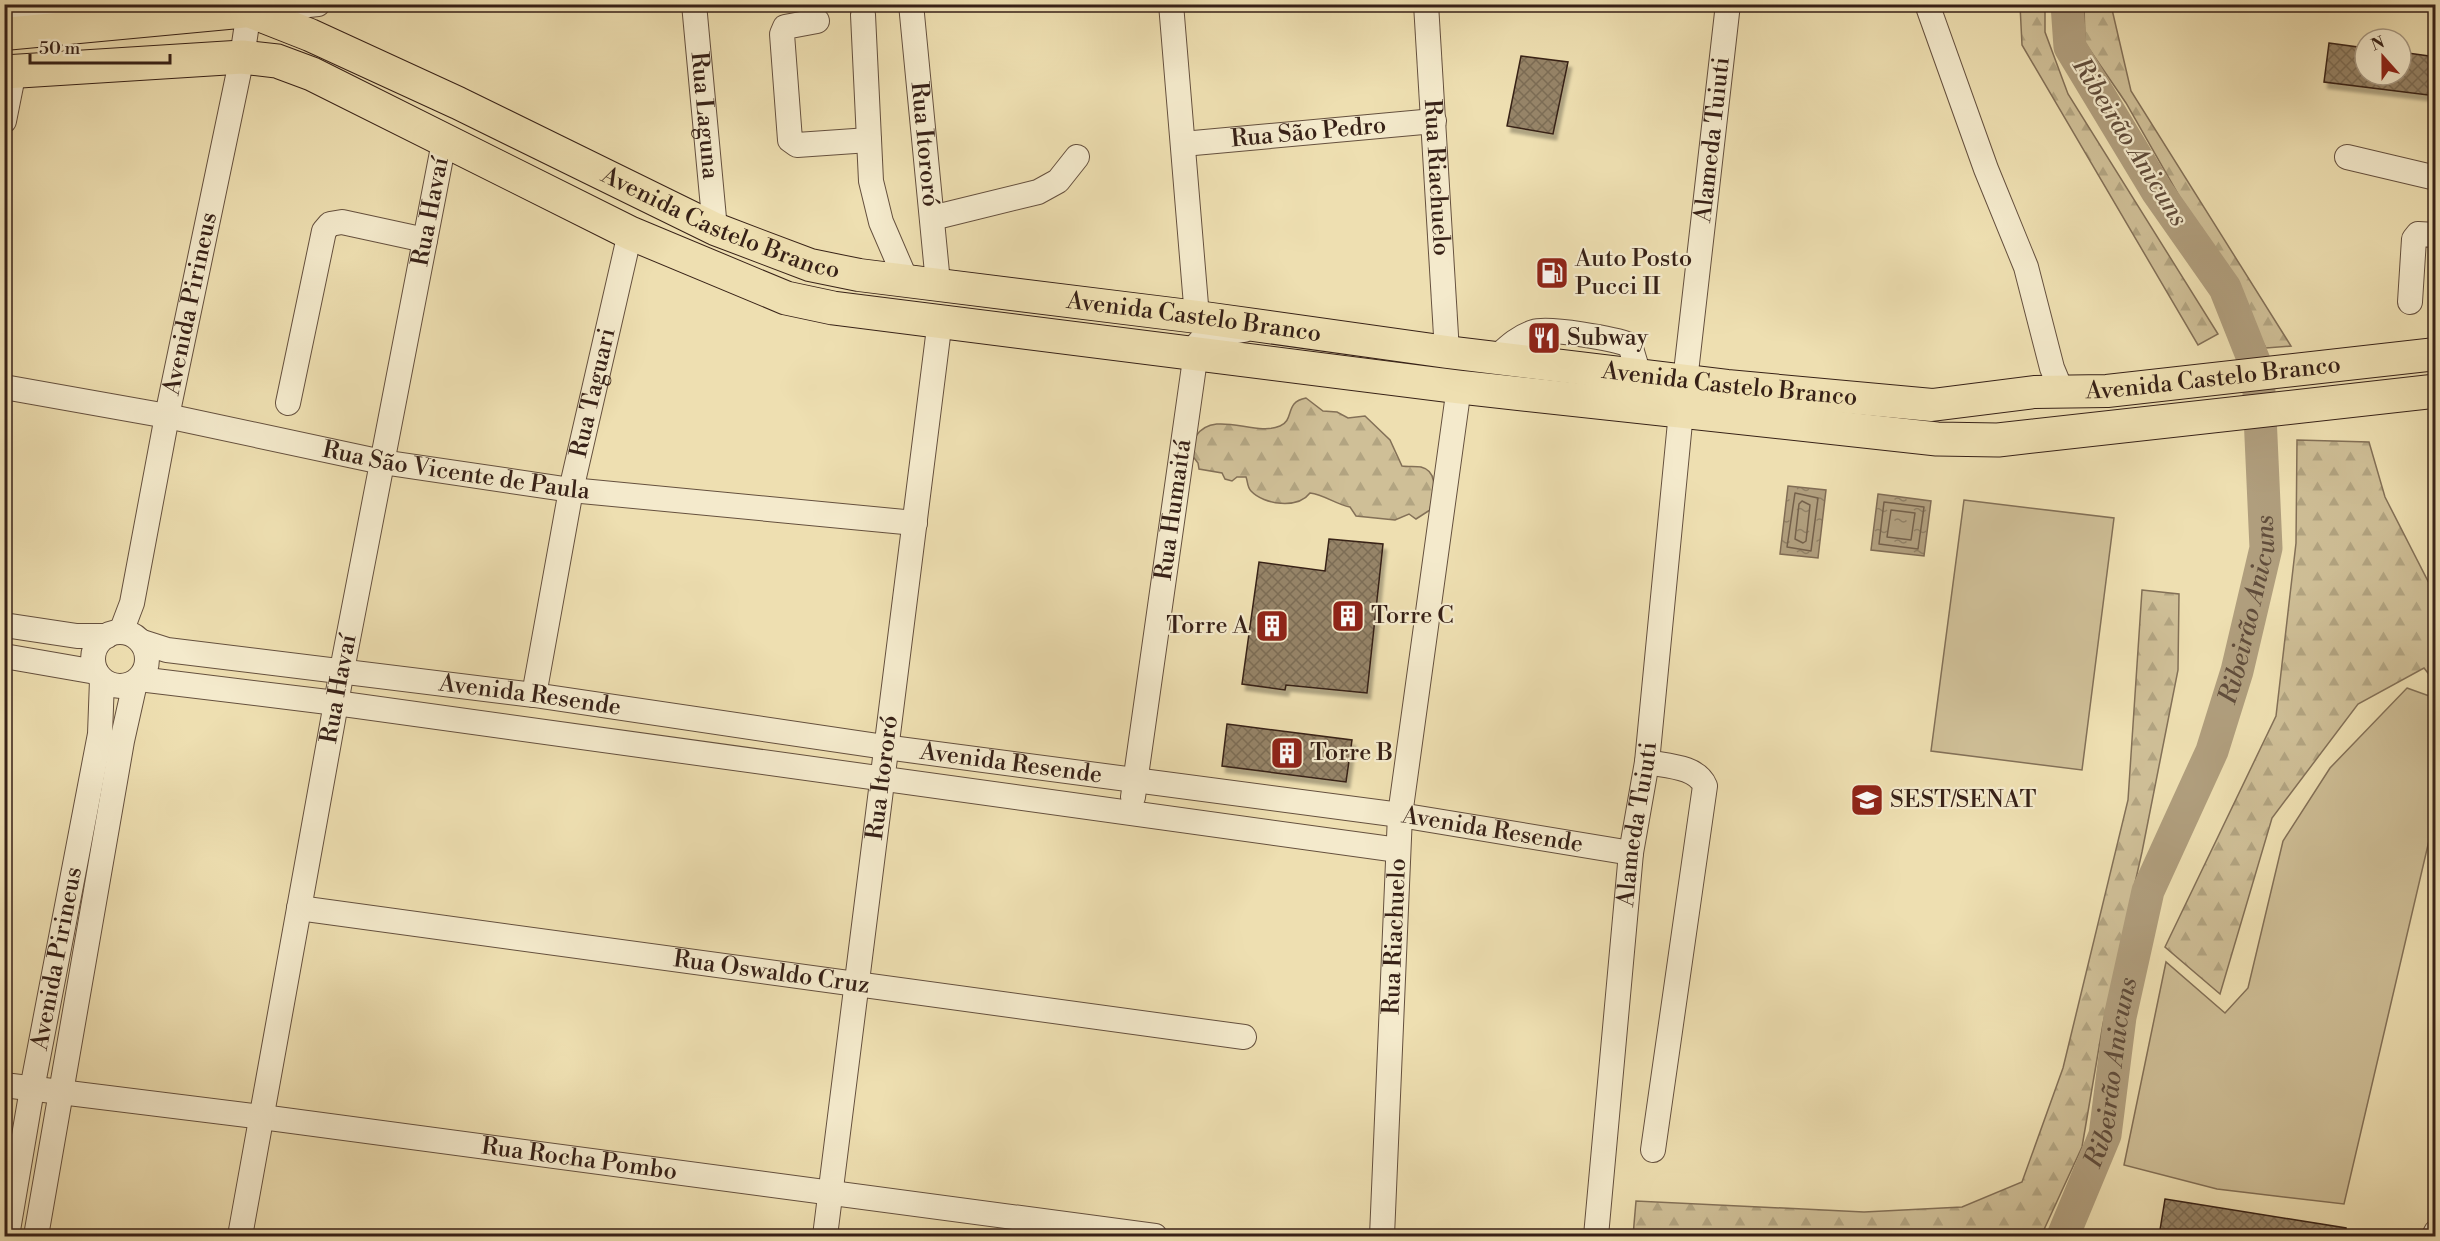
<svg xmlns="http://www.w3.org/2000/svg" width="2440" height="1241" viewBox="0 0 2440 1241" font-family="'Libre Bodoni',serif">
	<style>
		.green { fill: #cfbf97; stroke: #837057; stroke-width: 1.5 }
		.forest { fill: url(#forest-firs); stroke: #837057; stroke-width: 1.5 }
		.water { fill: url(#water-ripples); stroke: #806c54; stroke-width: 1.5 }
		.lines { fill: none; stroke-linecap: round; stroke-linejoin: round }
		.shore { stroke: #74604a; stroke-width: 1.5 }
		.river { stroke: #b09e7d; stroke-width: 33 }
		.building { fill: url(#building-cross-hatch); stroke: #372117; stroke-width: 1.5; filter: url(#shadow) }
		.minor-casing { stroke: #65503e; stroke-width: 26 }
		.major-casing { stroke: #372117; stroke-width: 34 }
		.highway-casing { stroke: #372117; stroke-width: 35 }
		.minor { stroke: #f4eacc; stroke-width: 24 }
		.major { stroke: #eedfb1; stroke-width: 32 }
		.highway { stroke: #eedfb1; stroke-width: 33 }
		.labels { text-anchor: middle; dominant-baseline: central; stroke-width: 4.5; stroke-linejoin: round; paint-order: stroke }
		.street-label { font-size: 24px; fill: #372117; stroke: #f4eacc }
		.poi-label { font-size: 24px; fill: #372117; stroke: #f4eacc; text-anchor: start }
		.water-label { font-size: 26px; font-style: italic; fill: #614d3b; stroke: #f4eacc }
	</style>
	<defs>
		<pattern id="forest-firs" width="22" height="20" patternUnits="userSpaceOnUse" patternTransform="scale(1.5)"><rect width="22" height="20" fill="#cfbf97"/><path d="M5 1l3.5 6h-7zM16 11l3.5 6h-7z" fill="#b2a481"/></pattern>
		<pattern id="water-ripples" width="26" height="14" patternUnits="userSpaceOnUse" patternTransform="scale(1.5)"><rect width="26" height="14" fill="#b09e7d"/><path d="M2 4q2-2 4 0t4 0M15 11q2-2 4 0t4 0" fill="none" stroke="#908065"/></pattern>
		<pattern id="building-cross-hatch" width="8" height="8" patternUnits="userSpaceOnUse" patternTransform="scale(1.5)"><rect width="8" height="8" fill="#968467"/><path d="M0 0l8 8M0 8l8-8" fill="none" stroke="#7b6c54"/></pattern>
		<filter id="shadow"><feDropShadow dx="3.5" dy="6" stdDeviation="1.5" flood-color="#0004"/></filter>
	</defs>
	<rect width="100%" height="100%" fill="#eedfb1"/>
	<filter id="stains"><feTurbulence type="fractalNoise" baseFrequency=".00333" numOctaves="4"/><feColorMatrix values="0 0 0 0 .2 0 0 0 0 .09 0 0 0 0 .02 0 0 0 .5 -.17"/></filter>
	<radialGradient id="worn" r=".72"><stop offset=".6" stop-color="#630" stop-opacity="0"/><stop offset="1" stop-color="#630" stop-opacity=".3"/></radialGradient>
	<!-- green -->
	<g class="green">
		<polygon points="1964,500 2114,518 2082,770 1931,751"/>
		<polygon points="2407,688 2435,698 2435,815 2344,1204 2217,1189 2124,1165 2166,962 2225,1013 2248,988 2283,841 2330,768"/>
	</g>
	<!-- forest -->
	<g class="forest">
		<polygon points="2020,5 2045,5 2045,32 2068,94 2218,334 2198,345 2022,45"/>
		<polygon points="2084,5 2111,5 2131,91 2291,346 2266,348 2126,103 2085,43"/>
		<path d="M1306 398 1323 411 1337 412 1348 418 1365 416 1390 440 1402 466C1408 467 1416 466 1421 467 1441 472 1432 496 1430 510L1416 519 1409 514 1395 520 1356 516 1350 507C1335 504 1325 495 1310 493 1298 509 1264 505 1251 491 1247 487 1248 482 1246 477H1237L1232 481 1225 479 1222 473 1199 469 1198 463 1191 454C1192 449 1193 440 1196 436 1214 409 1255 437 1280 426 1295 420 1284 402 1306 398Z"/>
		<polygon points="2297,440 2369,442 2385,497 2435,595 2435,682 2424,668 2358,704 2272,818 2220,994 2165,947 2276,716 2296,543"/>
		<polygon points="2142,590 2179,594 2178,670 2142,852 2103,1024 2082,1147 2041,1236 1633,1236 1636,1201 1864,1212 1962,1207 2022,1182 2063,1068 2128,800"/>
	</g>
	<!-- water -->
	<g class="water">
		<polygon points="1788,486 1826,490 1818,558 1780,554"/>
		<polygon points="1878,494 1931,501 1924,556 1871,550"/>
	</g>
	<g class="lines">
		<!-- shore -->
		<g class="shore">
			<polygon points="1795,493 1818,498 1811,551 1787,547"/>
			<polygon points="1802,501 1810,505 1806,541 1803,543 1795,539 1799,504"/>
			<polygon points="1884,502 1924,507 1918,549 1879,544"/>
			<polygon points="1891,510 1915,513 1911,540 1887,537"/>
		</g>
		<!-- river -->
		<path class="river" id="s1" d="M2063 1236 2105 1135 2120 1017 2148 891 2212 751 2237 671 2266 548 2258 371 2225 288 2157 191 2070 47 2067 4"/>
	</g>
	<!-- building -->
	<g class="building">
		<polygon points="2329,43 2365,48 2365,75 2401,75 2401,52 2436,57 2436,96 2324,82"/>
		<polygon points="1521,56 1568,62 1553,134 1507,126"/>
		<polygon points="1329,539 1383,544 1367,693 1286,685 1285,690 1242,684 1259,562 1325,571"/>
		<polygon points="1227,724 1352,740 1346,782 1222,766"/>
		<polygon points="2165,1199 2346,1228 2346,1236 2159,1236"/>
	</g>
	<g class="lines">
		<!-- minor casing -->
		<g class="minor-casing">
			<g id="minor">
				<path id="s2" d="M694 4 715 229"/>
				<path id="s3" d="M911 4 938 283"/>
				<polyline points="1171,4 1197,317"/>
				<path id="s4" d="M1426 4 1447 352"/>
				<polyline points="1927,4 1986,169 2026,267 2052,368 2062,392"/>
				<polyline points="253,11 318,4"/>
				<polyline points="4,12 82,4"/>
				<polyline points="863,15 871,181 881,222 906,280"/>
				<polyline points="817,21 785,27 782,34 790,140 797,145 869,140"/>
				<polyline points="4,121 14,71"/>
				<path id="s5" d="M1183 144 1434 121"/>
				<polyline points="2347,157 2436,178"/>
				<polyline points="932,218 1038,192 1058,181 1077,157"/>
				<polyline points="2410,302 2414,239 2418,234 2436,235"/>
				<path d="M1496 358C1508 347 1518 337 1534 332 1548 327 1615 339 1630 345L1639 375"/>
				<path id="s6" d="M1685 381 1728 4"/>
				<path id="s7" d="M4 387 167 416 382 462 571 490 915 523"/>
				<polyline points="288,403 324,231 330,224 342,222 425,240"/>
				<polyline points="4,625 77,636 107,636"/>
				<circle cx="120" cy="659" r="27"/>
				<path id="s8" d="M121 632 132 603 167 416 242 57 250 4"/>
				<path id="s9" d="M142 642 167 650 534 695 885 747 1400 815 1631 853"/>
				<polyline points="4,656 96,672"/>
				<polyline points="139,679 336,703 1398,850"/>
				<path id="s10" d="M534 695 571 490 630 233"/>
				<path d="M1647 762C1666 766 1697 766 1705 786L1653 1150"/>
				<path id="s11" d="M1133 797 1197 345 1205 336 1244 330"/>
				<path id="s12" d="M299 908 1244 1037"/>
				<path id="s13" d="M4 1085 262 1117 1155 1236"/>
				<path id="s14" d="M7 1236 32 1089 100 734 102 680"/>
				<polyline points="36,1236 122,741 135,683"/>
				<path id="s15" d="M240 1236 342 670 444 142"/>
				<path id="s16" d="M825 1236 940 320"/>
				<path id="s17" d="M1382 1236 1400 815 1459 387"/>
				<path id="s18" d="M1596 1236 1631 853 1647 762 1681 412"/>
				<polyline points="2434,1236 2436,1232"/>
			</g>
		</g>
		<!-- major casing -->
		<g class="major-casing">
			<g id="major">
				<path id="s19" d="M4 34 249 11 310 35 458 103 715 229 810 265 859 275 1197 317 1447 352 1727 386 1932 405 2034 392 2107 391 2436 354"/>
			</g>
		</g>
		<!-- highway casing -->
		<g class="highway-casing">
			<polyline id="highway" points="4,72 242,57 277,61 312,74 630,233 786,298 833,308 1459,387 1937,439 1998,440 2436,391"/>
		</g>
		<!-- minor -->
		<use href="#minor" class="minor"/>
		<!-- major -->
		<use href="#major" class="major"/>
		<!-- highway -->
		<use href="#highway" class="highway"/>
	</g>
	<!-- icons -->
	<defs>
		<g id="fuel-square" transform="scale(1.725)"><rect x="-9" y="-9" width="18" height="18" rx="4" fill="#8f2418" stroke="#f4eacc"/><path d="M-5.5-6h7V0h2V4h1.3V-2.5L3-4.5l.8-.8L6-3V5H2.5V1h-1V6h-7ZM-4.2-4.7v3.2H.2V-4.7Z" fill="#fff"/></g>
		<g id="restaurant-square" transform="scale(1.725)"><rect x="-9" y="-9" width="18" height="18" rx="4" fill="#8f2418" stroke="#f4eacc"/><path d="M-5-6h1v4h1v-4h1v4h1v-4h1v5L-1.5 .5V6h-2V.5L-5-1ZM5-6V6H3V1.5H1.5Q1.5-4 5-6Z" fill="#fff"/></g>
		<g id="building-square" transform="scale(1.725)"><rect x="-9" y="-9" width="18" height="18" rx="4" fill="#8f2418" stroke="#f4eacc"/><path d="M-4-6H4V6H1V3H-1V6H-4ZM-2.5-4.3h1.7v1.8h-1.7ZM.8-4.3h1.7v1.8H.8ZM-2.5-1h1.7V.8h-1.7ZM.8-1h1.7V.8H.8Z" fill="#fff"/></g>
		<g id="university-square" transform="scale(1.725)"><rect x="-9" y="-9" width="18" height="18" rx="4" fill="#8f2418" stroke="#f4eacc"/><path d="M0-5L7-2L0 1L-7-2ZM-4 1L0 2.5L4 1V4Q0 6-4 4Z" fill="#fff"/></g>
	</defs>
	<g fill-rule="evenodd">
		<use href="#fuel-square" x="1552" y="273"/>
		<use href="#restaurant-square" x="1544" y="338"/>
		<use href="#building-square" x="1348" y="616"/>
		<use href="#building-square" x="1272" y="626"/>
		<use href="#building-square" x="1287" y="753"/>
		<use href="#university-square" x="1867" y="800"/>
	</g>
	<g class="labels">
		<!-- street labels -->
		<g class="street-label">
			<text stroke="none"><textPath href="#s2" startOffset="112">Rua Laguna</textPath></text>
			<text stroke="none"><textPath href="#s5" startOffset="126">Rua São Pedro</textPath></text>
			<text stroke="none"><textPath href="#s6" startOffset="243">Alameda Tuiuti</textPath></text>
			<text stroke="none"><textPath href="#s3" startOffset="141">Rua Itororó</textPath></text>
			<text stroke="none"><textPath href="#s4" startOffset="174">Rua Riachuelo</textPath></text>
			<text stroke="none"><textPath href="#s15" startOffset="1042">Rua Havaí</textPath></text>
			<text stroke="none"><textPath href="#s19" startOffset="764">Avenida Castelo Branco</textPath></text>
			<text stroke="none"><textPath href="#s8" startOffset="336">Avenida Pirineus</textPath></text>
			<text stroke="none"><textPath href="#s19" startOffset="1250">Avenida Castelo Branco</textPath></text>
			<text stroke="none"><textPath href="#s19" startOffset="2276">Avenida Castelo Branco</textPath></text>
			<text stroke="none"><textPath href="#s19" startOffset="1790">Avenida Castelo Branco</textPath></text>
			<text stroke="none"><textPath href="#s10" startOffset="308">Rua Taguari</textPath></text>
			<text stroke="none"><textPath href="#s7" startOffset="460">Rua São Vicente de Paula</textPath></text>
			<text stroke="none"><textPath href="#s11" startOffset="290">Rua Humaitá</textPath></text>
			<text stroke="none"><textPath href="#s15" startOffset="556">Rua Havaí</textPath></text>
			<text stroke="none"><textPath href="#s9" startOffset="392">Avenida Resende</textPath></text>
			<text stroke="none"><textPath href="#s9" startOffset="878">Avenida Resende</textPath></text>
			<text stroke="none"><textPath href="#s16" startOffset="462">Rua Itororó</textPath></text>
			<text stroke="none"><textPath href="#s18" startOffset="414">Alameda Tuiuti</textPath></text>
			<text stroke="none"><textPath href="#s9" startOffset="1364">Avenida Resende</textPath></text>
			<text stroke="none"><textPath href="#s17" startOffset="300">Rua Riachuelo</textPath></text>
			<text stroke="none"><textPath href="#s14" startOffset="282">Avenida Pirineus</textPath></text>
			<text stroke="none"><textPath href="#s12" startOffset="477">Rua Oswaldo Cruz</textPath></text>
			<text stroke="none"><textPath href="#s13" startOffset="580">Rua Rocha Pombo</textPath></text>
		</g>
		<!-- poi labels -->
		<g class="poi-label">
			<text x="1575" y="259">Auto Posto<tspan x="1575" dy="28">Pucci II</tspan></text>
			<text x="1567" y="338">Subway</text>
			<text x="1371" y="616">Torre C</text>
			<text x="1249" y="626" text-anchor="end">Torre A</text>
			<text x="1310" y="753">Torre B</text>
			<text x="1890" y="800">SEST/SENAT</text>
		</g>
		<!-- water labels -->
		<g class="water-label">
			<text transform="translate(2130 142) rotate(58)">Ribeirão Anicuns</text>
			<text stroke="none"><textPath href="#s1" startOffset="658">Ribeirão Anicuns</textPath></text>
			<text stroke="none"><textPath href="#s1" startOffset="172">Ribeirão Anicuns</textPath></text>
		</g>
	</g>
	<!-- margin -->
	<rect width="2440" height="1241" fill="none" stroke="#eedfb1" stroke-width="24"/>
	<rect x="6" y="6" width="2428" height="1229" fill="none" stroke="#372117" stroke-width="3"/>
	<rect x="12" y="12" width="2416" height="1217" fill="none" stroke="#372117" stroke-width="1.5"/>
	<!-- north arrow -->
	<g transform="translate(2383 57) rotate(339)"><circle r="28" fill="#f4eacc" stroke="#a89a84" stroke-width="1.5"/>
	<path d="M0-4.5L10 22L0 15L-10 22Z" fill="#8f2418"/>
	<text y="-9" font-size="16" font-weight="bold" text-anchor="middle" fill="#372117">N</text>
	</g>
	<!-- scale -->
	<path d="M30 54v9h140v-9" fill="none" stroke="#372117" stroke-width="3"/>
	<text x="39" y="54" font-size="18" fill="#372117" stroke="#f4eacc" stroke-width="4.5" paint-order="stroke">50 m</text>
	<rect width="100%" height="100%" filter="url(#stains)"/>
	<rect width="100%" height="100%" fill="url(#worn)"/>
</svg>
